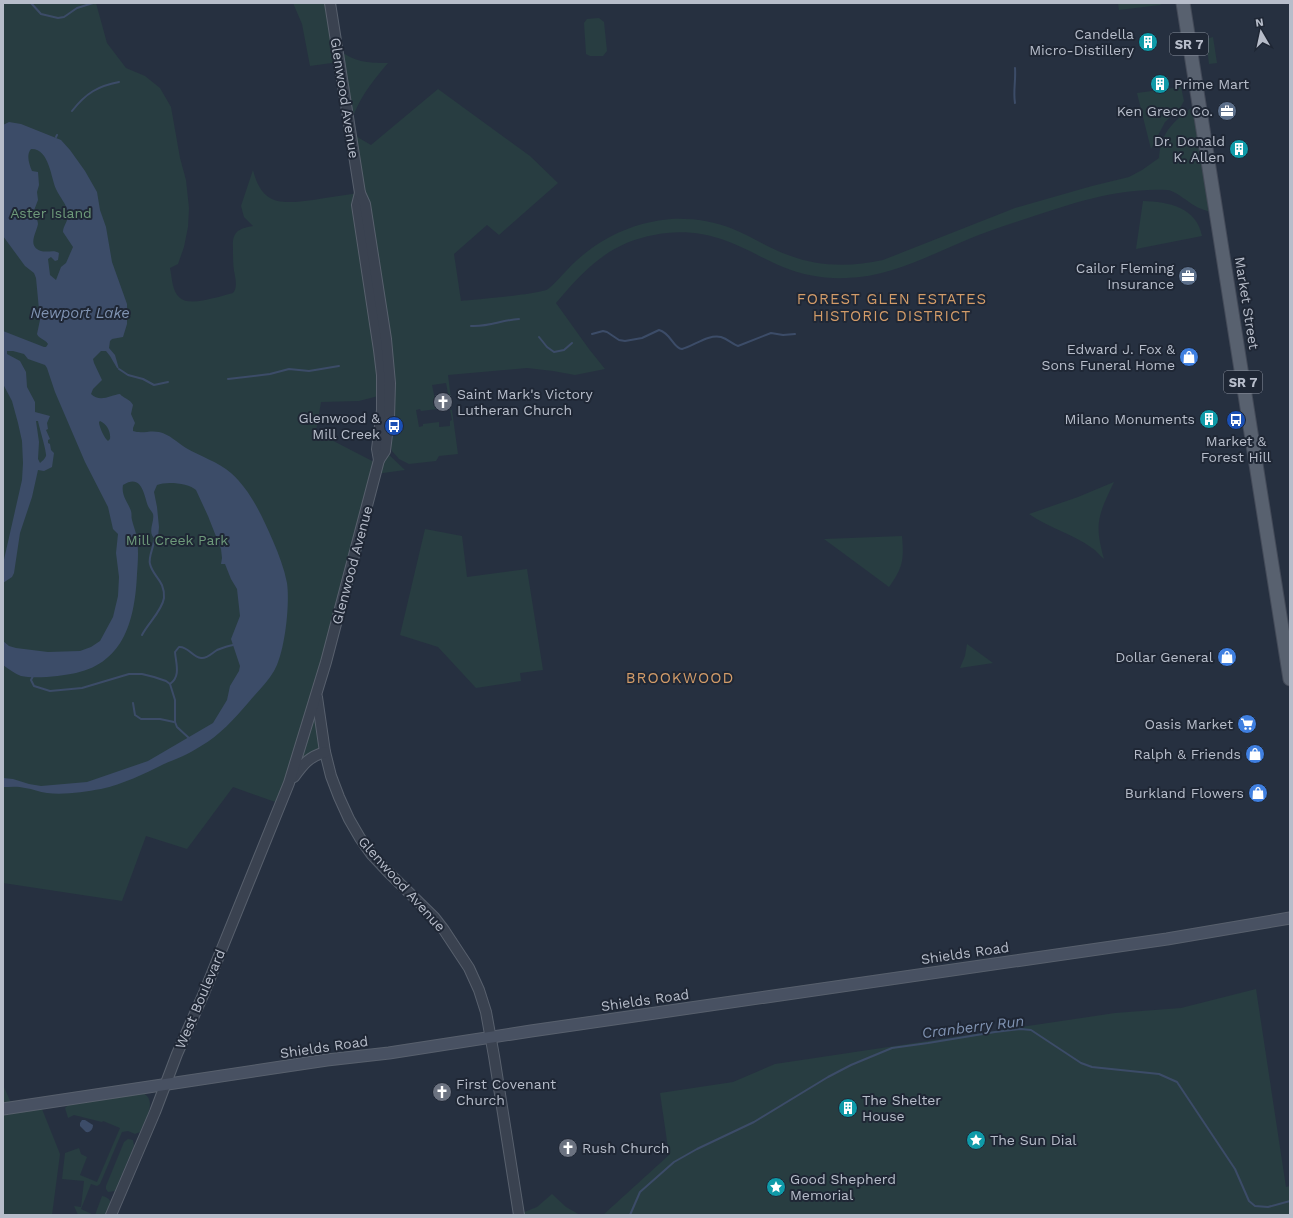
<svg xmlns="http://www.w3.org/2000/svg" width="1293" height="1218" viewBox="0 0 1293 1218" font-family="'Work Sans',sans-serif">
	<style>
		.green { fill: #283d41 }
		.water { fill: #3c4c68; fill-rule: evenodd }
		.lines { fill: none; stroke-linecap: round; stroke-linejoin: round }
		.stream { stroke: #3c4c68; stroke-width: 2 }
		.tertiary-casing { stroke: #58606d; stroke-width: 12 }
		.secondary-casing { stroke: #58606d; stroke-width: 13 }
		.primary-casing { stroke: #444b59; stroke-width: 15 }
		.tertiary { stroke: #3a4250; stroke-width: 10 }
		.secondary { stroke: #485162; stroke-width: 11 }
		.primary { stroke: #58616f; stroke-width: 13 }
		.labels { text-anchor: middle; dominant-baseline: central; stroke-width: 4; stroke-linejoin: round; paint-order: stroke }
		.shield { fill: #1f2735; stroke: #89909d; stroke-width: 1 }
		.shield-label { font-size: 13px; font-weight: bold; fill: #b7bdca }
		.poi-label { font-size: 14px; fill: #b7bdca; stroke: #1f2735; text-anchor: end }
		.street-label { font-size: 14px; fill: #b7bdca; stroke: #1f2735 }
		.park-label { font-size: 14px; fill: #6e9a7a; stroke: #1f2735 }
		.neighbourhood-label { font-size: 15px; letter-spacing: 1px; fill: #d39c69; stroke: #1f2735 }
		.water-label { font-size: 15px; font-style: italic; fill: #7f92b1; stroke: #1f2735 }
	</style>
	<rect width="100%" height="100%" fill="#263040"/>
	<!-- green -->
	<g class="green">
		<path d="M3 3H96L107 43 126 68 145 76 160 88 171 107 180 158 186 180 189 208 188 227 184 247 178 264 170 268C172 277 172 292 180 298 190 307 220 296 233 293 237 288 236 282 235 276 233 267 233 259 233 250 232 233 236 229 253 226L244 217 241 206 253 170C262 206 282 204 313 200 329 197 345 195 360 193L339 62 310 66 302 24 293 3H330L337 49C355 62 366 63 388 63 371 83 354 104 350 130L359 138 371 145 438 89 530 156 558 183 499 235 487 225 454 254 461 301C473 300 542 294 548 289 557 282 566 270 576 261 602 237 635 222 671 219 691 218 714 221 733 229 752 237 769 248 788 255 819 267 851 267 883 260L1015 208 1092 186 1129 177 1142 170 1159 158V160C1160 129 1177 120 1198 102L1216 213C1210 212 1204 210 1199 208 1190 204 1176 191 1168 190 1121 187 1072 203 1028 218 1007 225 985 232 964 241 926 257 889 277 846 278 825 279 802 275 783 267 763 259 745 247 724 240 702 232 677 230 654 235 609 243 584 270 556 303L589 349 605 369 575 375 553 371 527 368 448 375 451 399H449L446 383 432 385 437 409 421 411 420 409 416 410 419 427 423 426V424L439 422V427L450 426V421L452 420 450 410H452L458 454 439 456 436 461 409 464 399 459 392 451 390 442V393L359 401 321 402 316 432 378 464 385 451 405 470 376 474 317 695 325 752 304 763 281 804 233 787 187 849 146 836 122 901 3 883Z"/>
		<polygon points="1118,3 1163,3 1160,5 1119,10"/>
		<polygon points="599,18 604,22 607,51 603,56 590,56 586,54 584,23 587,19"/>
		<polygon points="1213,37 1217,63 1209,64 1206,39"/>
		<polygon points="1181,87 1184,101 1180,108 1165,122 1151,149 1137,93"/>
		<path d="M1143 201C1169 202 1196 207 1202 236L1136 249Z"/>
		<path d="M1114 482C1098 516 1094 523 1104 559 1100 556 1097 551 1092 548 1073 534 1049 528 1029 514L1078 497Z"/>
		<polygon points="425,529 462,536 467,577 527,569 543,670 520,673 521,681 476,688 438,647 400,635"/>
		<path d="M902 536C904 560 903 567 889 587L824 539Z"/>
		<polygon points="967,644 993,663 960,668 965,656"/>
		<polygon points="1256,989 1286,1187 1290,1186 1290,1215 603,1215 669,1155 660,1093 733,1082 775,1064 1115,1013 1181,1008"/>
		<polygon points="3,1085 13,1107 40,1104 60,1154 52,1215 3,1215"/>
		<path d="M143 1093C158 1101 145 1120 140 1132L135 1134 128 1131 122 1132 100 1184 97 1186 91 1184 81 1209 94 1215H78L74 1206 81 1207 84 1181 62 1179 65 1153 79 1148 81 1154 87 1157 80 1175 97 1182 120 1128 103 1121 102 1122 74 1115 68 1118 65 1108 70 1103Z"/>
		<polygon points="128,1139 133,1140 134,1146 115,1191 108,1192 106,1189 106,1186 124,1142"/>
		<polygon points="552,1194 566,1207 580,1215 519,1215 519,1214 537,1207"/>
		<path d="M102 1196C115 1199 110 1207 105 1215H95Z"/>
	</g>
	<!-- water -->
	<g class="water">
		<path d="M9 122 21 124 61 140 70 150 85 171 97 192 100 210 106 227 112 262 127 304V324L123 337 112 339 110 341 109 348 115 355 119 369 117 368 110 356 106 351H101L93 359 94 363 102 380 93 389 91 394C100 403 111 395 120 394 123 398 130 399 133 405L131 414 135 423 133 428V431C142 434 150 430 159 432 169 434 178 443 186 448 200 456 218 462 231 473 251 491 262 516 273 541 279 555 284 568 287 583 290 604 285 653 274 671 267 683 257 692 248 703 234 719 220 735 201 746 189 754 176 759 164 764 144 774 123 784 101 789 84 792 64 795 47 793 39 792 33 789 25 788 18 786 10 787 3 787V778L13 779 29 784 41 786 87 782 148 761 213 723 227 700 230 686 239 671 240 666 231 639 240 616 237 589 231 579 225 564H221L222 558 221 549 208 516 196 490C189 483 166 481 157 485L154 492 157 507 159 527 158 537 156 540C146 532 155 523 153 514 152 511 149 509 148 506 144 495 142 473 123 485 121 496 128 502 131 511 132 514 131 517 132 520 133 525 135 529 136 534 139 547 138 560 137 574 135 618 125 662 76 673 62 676 35 679 21 676 15 674 9 669 3 665V641L9 646 16 648 48 652 80 651 91 647 100 641 113 617 118 596 119 577 116 553 118 534 113 529 108 507 85 462 55 392 47 368 45 365 28 359 24 354 13 351H7V354L20 361 26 372 27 387 35 402V412L50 416 47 423 48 429 46 430 50 439 48 440V443L50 444 51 450 54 453 52 467 44 471 38 470 32 497 20 533 14 573 12 577 3 583V564L22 480 23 463 22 441 18 423 12 401 3 384V331L44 347H46L48 344C45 339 39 339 37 334L40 320 36 278 34 273 25 266 3 236V125ZM31 149C49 148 51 178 56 189 60 198 67 204 68 214 68 222 63 226 63 232L73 247 66 263 61 267 56 280 50 275 48 259 51 257 55 261 58 260 59 253C54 249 47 253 41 251 27 246 36 234 38 224 38 220 35 216 33 213L38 200 37 192 39 185 38 172 32 171C29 164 26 155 31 149ZM36 421H38C39 427 47 452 46 456 45 459 42 461 40 463L38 459 39 442ZM100 421C107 424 111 432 110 439L108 441C105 439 99 427 99 422Z"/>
		<path d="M82 1120H85L93 1125C93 1129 90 1133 86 1132L80 1126V1123Z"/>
	</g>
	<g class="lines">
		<!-- stream -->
		<g class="stream">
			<polyline points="31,3 41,14 58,18 64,17 77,8 93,3"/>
			<path d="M1015 68C1016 80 1013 91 1015 103"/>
			<path d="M72 111C86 93 98 86 119 82"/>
			<polyline points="56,137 57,135"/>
			<path d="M471 326C490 327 501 320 519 319"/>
			<path d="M592 334 603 331 607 332 619 340 625 341 642 338 659 330C671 333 673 348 682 349 694 346 708 334 721 337 728 339 732 344 738 346L771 333 783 335 795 334"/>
			<polyline points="539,337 547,347 554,352 564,350 572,343"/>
			<polyline points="119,369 128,375 143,379 154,385 168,382"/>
			<polyline points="228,379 270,374 289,369 309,371 339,366"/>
			<path d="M142 635C148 623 162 611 164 598 165 580 153 577 150 564 148 557 154 547 154 540"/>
			<polyline points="33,676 31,680 34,686 50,691 82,688 129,674 142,674 154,677 166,681 170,684 175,700 175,722 177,727 190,739"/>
			<path d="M170 684C181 676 176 664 175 652L179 647C188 646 192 657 201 658 207 659 212 653 217 650 222 648 227 646 233 645"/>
			<polyline points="133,703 135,715 141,719 160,719 174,722"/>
			<polyline points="630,1215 640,1192 674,1162 697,1149 754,1122 828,1077 851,1065 892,1048 928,1043 995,1032 1021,1029 1031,1030 1081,1063 1092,1067 1159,1074 1177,1082 1235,1169 1249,1201 1255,1206 1268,1207 1290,1201"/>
		</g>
		<!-- tertiary casing -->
		<g class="tertiary-casing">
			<g id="tertiary">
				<polyline points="360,193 357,205 379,350 382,375 382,410 377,449 379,460"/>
				<polyline points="317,697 325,752 331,776 339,797 349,819 360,838 372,855 388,872 434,917 444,930 469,968 479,990 486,1012 494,1056 519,1215"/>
				<path d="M294 777C304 763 309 757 325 752"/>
				<polyline points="111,1215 155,1112 177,1054 204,993 289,783 326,662 379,460 385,451 389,418 390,383 386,339 365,204 360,193 330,3"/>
			</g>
		</g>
		<!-- secondary casing -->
		<g class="secondary-casing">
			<polyline id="secondary" points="3,1109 327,1060 389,1053 531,1031 1167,939 1290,918"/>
		</g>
		<!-- primary casing -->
		<g class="primary-casing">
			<polyline id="primary" points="1183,3 1290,679"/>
		</g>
		<!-- tertiary -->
		<use href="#tertiary" class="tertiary"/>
		<!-- secondary -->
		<use href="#secondary" class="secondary"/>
		<!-- primary -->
		<use href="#primary" class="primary"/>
	</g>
	<!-- icons -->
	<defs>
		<g id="building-disc" transform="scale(1)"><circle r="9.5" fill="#0f9aa8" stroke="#1f2735"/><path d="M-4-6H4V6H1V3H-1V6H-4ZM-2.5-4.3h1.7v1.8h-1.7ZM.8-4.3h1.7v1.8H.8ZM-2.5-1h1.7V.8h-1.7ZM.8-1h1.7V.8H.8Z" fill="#fff"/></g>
		<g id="office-disc" transform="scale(1)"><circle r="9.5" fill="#5c6f8a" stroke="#1f2735"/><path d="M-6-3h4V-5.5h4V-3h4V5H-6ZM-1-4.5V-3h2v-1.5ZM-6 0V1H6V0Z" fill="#fff"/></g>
		<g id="shop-disc" transform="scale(1)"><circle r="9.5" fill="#3f7fe0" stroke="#1f2735"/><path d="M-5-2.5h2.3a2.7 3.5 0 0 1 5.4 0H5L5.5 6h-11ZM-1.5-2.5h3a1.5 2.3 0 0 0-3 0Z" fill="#fff"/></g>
		<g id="church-disc" transform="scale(1)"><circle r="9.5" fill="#6b7280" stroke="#1f2735"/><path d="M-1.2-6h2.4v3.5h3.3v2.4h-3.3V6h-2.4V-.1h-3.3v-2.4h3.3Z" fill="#fff"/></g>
		<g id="bus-disc" transform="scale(1)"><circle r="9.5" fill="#1a4fb4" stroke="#1f2735"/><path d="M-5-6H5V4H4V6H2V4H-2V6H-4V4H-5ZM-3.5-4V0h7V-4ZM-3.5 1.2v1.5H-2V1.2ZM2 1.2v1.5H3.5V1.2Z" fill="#fff"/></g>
		<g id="supermarket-disc" transform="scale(1)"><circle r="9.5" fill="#3f7fe0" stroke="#1f2735"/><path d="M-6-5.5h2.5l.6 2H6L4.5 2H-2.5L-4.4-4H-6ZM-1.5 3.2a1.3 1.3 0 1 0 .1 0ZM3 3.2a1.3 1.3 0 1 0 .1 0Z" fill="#fff"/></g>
		<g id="sight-disc" transform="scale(1)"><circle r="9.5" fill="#0f9aa8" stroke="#1f2735"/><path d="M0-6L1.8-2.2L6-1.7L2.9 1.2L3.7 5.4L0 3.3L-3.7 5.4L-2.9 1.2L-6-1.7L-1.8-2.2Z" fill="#fff"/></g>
	</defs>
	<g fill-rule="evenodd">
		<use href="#building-disc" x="1148" y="42"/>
		<use href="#building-disc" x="1160" y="84"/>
		<use href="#office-disc" x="1227" y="111"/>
		<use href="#building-disc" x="1239" y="149"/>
		<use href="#office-disc" x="1188" y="276"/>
		<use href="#shop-disc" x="1189" y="357"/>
		<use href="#church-disc" x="443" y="402"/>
		<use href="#building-disc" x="1209" y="419"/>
		<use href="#bus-disc" x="1236" y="420"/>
		<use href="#bus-disc" x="394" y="426"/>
		<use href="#shop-disc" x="1227" y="657"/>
		<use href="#supermarket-disc" x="1247" y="724"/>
		<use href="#shop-disc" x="1255" y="754"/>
		<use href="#shop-disc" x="1258" y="793"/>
		<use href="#church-disc" x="442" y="1092"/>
		<use href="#building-disc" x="848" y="1108"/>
		<use href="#sight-disc" x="976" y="1140"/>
		<use href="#church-disc" x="568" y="1148"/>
		<use href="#sight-disc" x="776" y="1187"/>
	</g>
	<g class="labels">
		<!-- shield labels -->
		<g class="shield">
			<rect x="1170" y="33" width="38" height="22" rx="3"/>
			<rect x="1224" y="371" width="38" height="22" rx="3"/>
		</g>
		<g class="shield-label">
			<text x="1189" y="44">SR 7</text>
			<text x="1243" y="382">SR 7</text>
		</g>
		<!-- poi labels -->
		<g class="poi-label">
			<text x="1134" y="34">Candella<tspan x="1134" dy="16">Micro-Distillery</tspan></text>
			<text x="1174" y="84" text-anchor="start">Prime Mart</text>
			<text x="1213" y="111">Ken Greco Co.</text>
			<text x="1225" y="141">Dr. Donald<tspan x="1225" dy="16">K. Allen</tspan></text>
			<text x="1174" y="268">Cailor Fleming<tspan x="1174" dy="16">Insurance</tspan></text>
			<text x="1175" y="349">Edward J. Fox &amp;<tspan x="1175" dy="16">Sons Funeral Home</tspan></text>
			<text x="457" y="394" text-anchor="start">Saint Mark's Victory<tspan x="457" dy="16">Lutheran Church</tspan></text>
			<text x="380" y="418">Glenwood &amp;<tspan x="380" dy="16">Mill Creek</tspan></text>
			<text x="1195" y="419">Milano Monuments</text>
			<text x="1236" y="441" text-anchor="middle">Market &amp;<tspan x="1236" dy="16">Forest Hill</tspan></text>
			<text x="1213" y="657">Dollar General</text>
			<text x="1233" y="724">Oasis Market</text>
			<text x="1241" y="754">Ralph &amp; Friends</text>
			<text x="1244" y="793">Burkland Flowers</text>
			<text x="456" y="1084" text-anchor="start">First Covenant<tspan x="456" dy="16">Church</tspan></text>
			<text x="862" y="1100" text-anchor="start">The Shelter<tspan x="862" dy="16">House</tspan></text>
			<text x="990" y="1140" text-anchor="start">The Sun Dial</text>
			<text x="582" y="1148" text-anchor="start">Rush Church</text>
			<text x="790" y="1179" text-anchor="start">Good Shepherd<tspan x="790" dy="16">Memorial</tspan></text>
		</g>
		<!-- street labels -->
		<g class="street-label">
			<text transform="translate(345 98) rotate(81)">Glenwood Avenue</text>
			<text transform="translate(1247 303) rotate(81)">Market Street</text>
			<text transform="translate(352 565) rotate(-75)">Glenwood Avenue</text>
			<text transform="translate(402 884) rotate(48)">Glenwood Avenue</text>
			<text transform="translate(965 953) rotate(-8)">Shields Road</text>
			<text transform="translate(200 999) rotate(-67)">West Boulevard</text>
			<text transform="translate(645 1000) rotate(-8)">Shields Road</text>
			<text transform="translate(324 1047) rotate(-8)">Shields Road</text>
		</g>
		<!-- park labels -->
		<g class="park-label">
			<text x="51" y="213">Aster Island</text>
			<text x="177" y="540">Mill Creek Park</text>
		</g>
		<!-- neighbourhood labels -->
		<g class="neighbourhood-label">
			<text x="892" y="299">FOREST GLEN ESTATES<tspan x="892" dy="17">HISTORIC DISTRICT</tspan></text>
			<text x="680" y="678">BROOKWOOD</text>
		</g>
		<!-- water labels -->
		<g class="water-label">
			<text x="80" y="313">Newport Lake</text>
			<text transform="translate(973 1027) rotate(-7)">Cranberry Run</text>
		</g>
	</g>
	<!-- border -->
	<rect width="1293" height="1218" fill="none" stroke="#b7bdca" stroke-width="8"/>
	<!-- north arrow -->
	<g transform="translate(1261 32) rotate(351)" stroke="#1f2735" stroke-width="3" paint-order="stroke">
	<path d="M0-3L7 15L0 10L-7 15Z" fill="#b7bdca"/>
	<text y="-6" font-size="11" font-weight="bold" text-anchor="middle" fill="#b7bdca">N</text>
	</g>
</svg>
